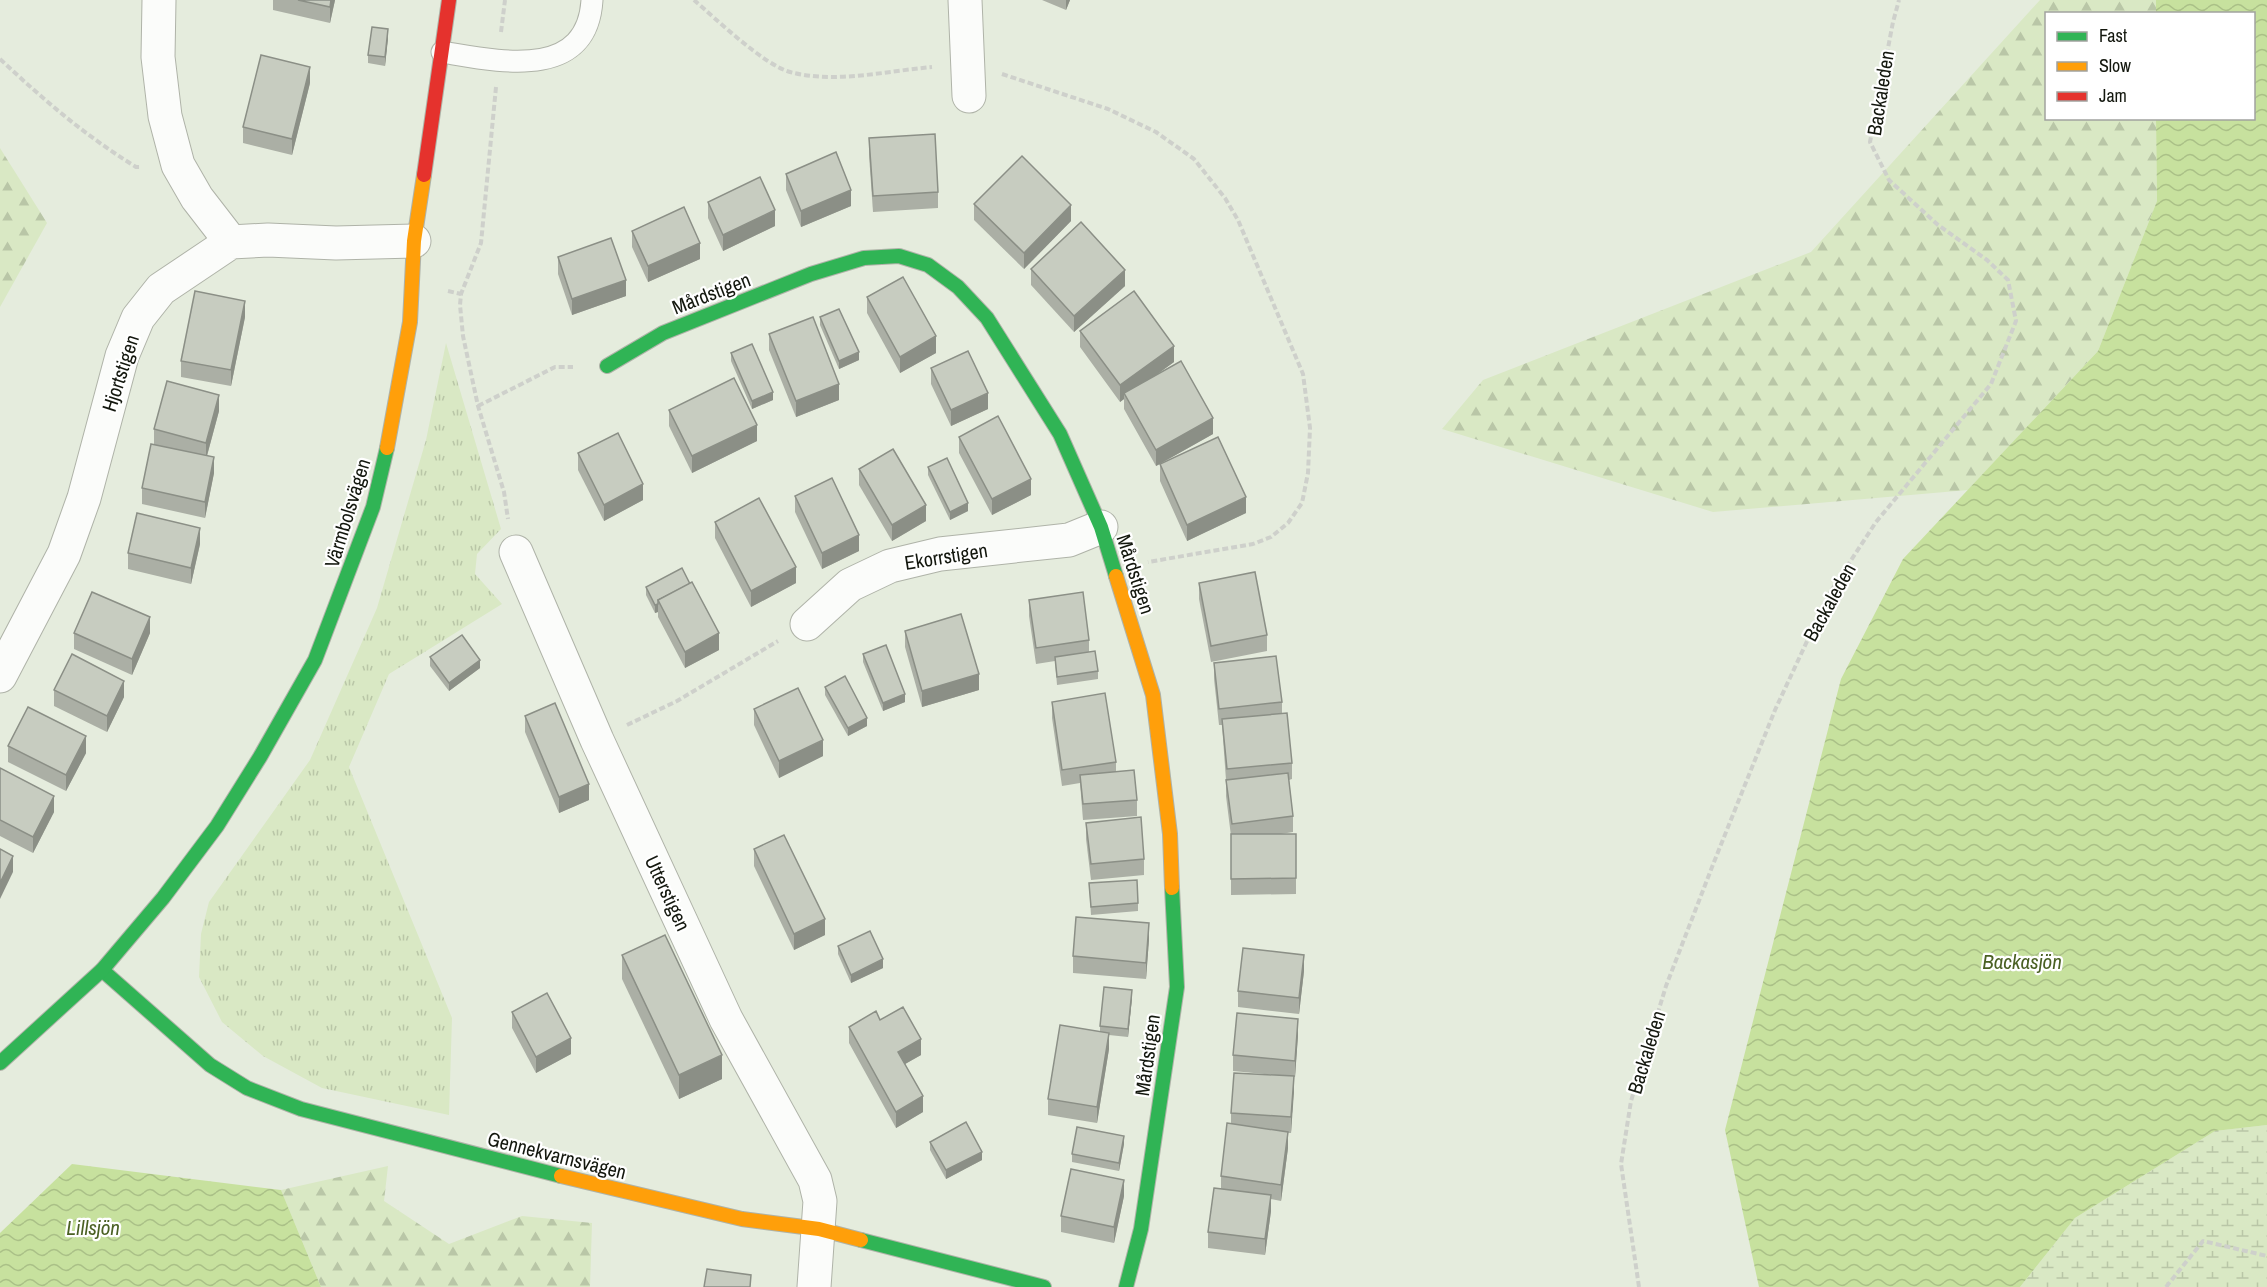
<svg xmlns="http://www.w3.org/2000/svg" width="2267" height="1287" viewBox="0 0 2267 1287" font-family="'Archivo Narrow',sans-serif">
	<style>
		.grass { fill: url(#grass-tufts) }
		.forest { fill: url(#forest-firs) }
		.wetland { fill: url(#wetland-marsh) }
		.water { fill: url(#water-waves) }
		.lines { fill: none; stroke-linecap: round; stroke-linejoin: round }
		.lane-casing { stroke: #afb3a8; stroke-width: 23 }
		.street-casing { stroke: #afb3a8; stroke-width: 35 }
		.fast-casing { stroke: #afb3a8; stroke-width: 16 }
		.slow-casing { stroke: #afb3a8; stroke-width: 16 }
		.jam-casing { stroke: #afb3a8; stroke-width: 16 }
		.path { stroke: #ced0cb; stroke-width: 4; stroke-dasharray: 6 3; stroke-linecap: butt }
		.lane { stroke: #fbfcfa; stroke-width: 21 }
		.street { stroke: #fbfcfa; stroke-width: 33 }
		.fast { stroke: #30b455; stroke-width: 14 }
		.slow { stroke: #ff9f0a; stroke-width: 14 }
		.jam { stroke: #e5322d; stroke-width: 14 }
		.wall { fill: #abafa5 }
		.shaded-wall { fill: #8b8f86 }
		.building { fill: #c7ccc0; stroke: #8b8f86; stroke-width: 1.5 }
		.labels { text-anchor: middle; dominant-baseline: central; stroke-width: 4.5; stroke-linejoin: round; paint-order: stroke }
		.street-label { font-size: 20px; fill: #13170e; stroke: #fff }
		.water-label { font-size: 21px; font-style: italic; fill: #4a6023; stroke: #fff }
	</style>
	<defs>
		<pattern id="grass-tufts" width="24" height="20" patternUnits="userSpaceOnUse" patternTransform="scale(1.5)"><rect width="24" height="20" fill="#d9e8c4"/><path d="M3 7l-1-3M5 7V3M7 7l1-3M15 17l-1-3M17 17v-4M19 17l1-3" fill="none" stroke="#b9c6a7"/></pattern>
		<pattern id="forest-firs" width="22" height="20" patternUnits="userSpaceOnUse" patternTransform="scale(1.5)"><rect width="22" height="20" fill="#d9e8c4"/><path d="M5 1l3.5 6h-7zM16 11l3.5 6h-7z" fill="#b9c6a7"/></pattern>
		<pattern id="wetland-marsh" width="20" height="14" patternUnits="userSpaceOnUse" patternTransform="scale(1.5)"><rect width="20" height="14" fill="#d9e8c4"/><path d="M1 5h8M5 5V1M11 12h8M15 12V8" fill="none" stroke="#b9c6a7"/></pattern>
		<pattern id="water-waves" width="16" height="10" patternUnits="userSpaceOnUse" patternTransform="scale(1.5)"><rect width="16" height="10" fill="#c7e19e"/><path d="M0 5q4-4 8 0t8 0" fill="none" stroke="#aac087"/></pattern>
	</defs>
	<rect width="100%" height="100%" fill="#e5ecdd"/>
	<!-- grass -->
	<polygon class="grass" points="446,343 501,529 477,554 475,574 502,604 389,674 349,767 452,1018 449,1115 322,1088 263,1056 222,1022 199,977 201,934 209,902 310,760 377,608 426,440"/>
	<!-- forest -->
	<g class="forest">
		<polygon points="2040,0 2156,0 2156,13 2046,14 2046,118 2156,119 2157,201 2098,351 1968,490 1713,512 1442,429 1483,380 1811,252"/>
		<polygon points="0,148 47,223 0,307"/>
		<polygon points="388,1166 384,1201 449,1244 522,1216 592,1223 590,1287 321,1287 281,1190"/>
	</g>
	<!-- wetland -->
	<polygon class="wetland" points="2267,1125 2267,1287 2020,1287 2075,1218 2215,1131"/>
	<!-- water -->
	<g class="water">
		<polygon points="2156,0 2267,0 2267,1125 2215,1131 2075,1218 2020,1287 1759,1287 1725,1130 1841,679 1903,559 2098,351 2157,201 2156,119 2254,118 2254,14 2156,13"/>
		<polygon points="72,1164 281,1190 321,1287 0,1287 0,1233"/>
	</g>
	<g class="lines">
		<!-- lane casing -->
		<g class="lane-casing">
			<path id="lane" d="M442 52C497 61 587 82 592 0"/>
		</g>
		<!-- street casing -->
		<g class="street-casing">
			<g id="street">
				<polyline points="159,0 158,57 165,116 178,165 197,198 231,242"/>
				<polyline points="965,0 969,96"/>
				<polyline points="516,552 597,740 726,1019 815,1180 820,1201 814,1287"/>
				<polyline points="807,624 850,585 890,566 940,554 1069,540 1101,527"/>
				<polyline points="0,676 64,554 84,498 122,356 138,318 161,289 231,242 268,240 336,243 414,241"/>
			</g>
		</g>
		<!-- fast casing -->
		<g class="fast-casing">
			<g id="fast">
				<polyline points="607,366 663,333 811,274 864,258 899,256 928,265 958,287 987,318 1060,434 1101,527 1116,576"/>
				<polyline points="102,970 210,1065 247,1088 301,1109 561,1176"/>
				<polyline points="0,1063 102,970 163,898 217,826 260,757 315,660 373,507 387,448"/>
				<polyline points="861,1240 1044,1287"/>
				<polyline points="1126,1287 1141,1229 1177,987 1172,888"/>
			</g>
		</g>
		<!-- slow casing -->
		<g class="slow-casing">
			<g id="slow">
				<polyline points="387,448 410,322 414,241 424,175"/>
				<polyline points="1116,576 1153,695 1170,834 1172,888"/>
				<polyline points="561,1176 742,1219 819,1229 861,1240"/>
			</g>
		</g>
		<!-- jam casing -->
		<g class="jam-casing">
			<polyline id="jam" points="424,175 449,0"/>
		</g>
		<!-- path -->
		<g class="path">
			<path d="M694 0C716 19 764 65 790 72 835 84 886 71 932 67"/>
			<polyline points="501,32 505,0"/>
			<path d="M0 59C45 101 83 134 136 167H141"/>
			<polyline points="1002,74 1108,109 1156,132 1194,159 1225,198 1238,220 1303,374 1310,428 1308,473 1302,503 1288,523 1271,537 1253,544 1148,562"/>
			<polyline points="496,87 481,243 461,294 460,305 463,336 478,406 504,492 508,519"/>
			<polyline points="448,291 461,294"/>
			<polyline points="478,406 555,367 573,367"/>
			<polyline points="627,725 677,701 778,641"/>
			<polyline points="1639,1287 1621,1164 1631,1101 1666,986 1714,862 1775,710 1829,594 1876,522 1991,384 2016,321 2008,280 1987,260 1938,225 1889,180 1870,142 1893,22 1899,0"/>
			<polyline points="2166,1287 2203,1241 2267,1256"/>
		</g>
		<!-- lane -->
		<use href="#lane" class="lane"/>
		<!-- street -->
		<use href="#street" class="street"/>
		<!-- fast -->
		<use href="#fast" class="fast"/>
		<!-- slow -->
		<use href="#slow" class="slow"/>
		<!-- jam -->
		<use href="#jam" class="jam"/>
	</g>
	<!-- wall -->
	<g class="wall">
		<polygon points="273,0 335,0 330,23 273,10"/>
		<polygon points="1042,0 1070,0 1066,10"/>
		<polygon points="388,38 385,66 368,63 368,55"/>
		<polygon points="310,83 292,155 243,143 243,127"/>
		<polygon points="869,138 938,192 938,208 873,212 869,155"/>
		<polygon points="786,174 851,206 801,227 786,190"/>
		<polygon points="708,202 775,226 723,251 708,218"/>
		<polygon points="974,204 1071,221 1024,269 974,220"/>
		<polygon points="632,231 700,259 648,282 632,247"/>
		<polygon points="558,257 626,296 572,315 558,274"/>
		<polygon points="1031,269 1125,286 1074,332 1031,285"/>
		<polygon points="867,297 936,353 900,373 867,313"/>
		<polygon points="245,317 231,386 181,377 181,361"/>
		<polygon points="820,317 859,360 839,369 820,325"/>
		<polygon points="1080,331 1174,362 1156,375 1213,434 1160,464 1246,513 1187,541 1160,481 1160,464 1156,466 1124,409 1124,399 1120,402 1080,347"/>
		<polygon points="769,334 839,400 796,417 769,350"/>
		<polygon points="731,353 773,400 752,409 731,361"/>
		<polygon points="931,368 988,409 951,426 931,384"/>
		<polygon points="669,410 757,441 692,473 669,426"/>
		<polygon points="219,411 207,456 214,473 205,518 142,504 142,488 154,444 154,429"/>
		<polygon points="959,437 1031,495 992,515 959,453"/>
		<polygon points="578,453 643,500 604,521 578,470"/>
		<polygon points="928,467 968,511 950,520 928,475"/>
		<polygon points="859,469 926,521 892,541 859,485"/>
		<polygon points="795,496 859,551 822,569 795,512"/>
		<polygon points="715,522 796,583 751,607 715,538"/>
		<polygon points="200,544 191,584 128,569 128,553"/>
		<polygon points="1199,583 1267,635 1267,651 1211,662 1199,599"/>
		<polygon points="646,587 719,650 685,668 658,617 658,612 655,613 646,595"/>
		<polygon points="1029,600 1089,640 1089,652 1098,671 1098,679 1057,685 1055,661 1036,664 1029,616"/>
		<polygon points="905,631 979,690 922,707 905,647"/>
		<polygon points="74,633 150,633 132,675 74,649"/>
		<polygon points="863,654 905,702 883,711 863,662"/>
		<polygon points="430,657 480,668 449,691 430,666"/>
		<polygon points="1214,663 1282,702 1282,713 1292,763 1292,779 1289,780 1293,816 1293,832 1281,834 1296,834 1296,894 1231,895 1231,836 1226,796 1226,780 1222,725 1219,725 1214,679"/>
		<polygon points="825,687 867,726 848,736 825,695"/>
		<polygon points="54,690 124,697 107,732 54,706"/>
		<polygon points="1052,702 1116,762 1116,772 1137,800 1137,816 1083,820 1080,783 1062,786 1052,718"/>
		<polygon points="754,709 823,756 779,778 754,725"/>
		<polygon points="525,716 589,800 559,813 525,732"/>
		<polygon points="8,746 86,753 66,791 8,762"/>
		<polygon points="0,768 54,812 33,853 0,836"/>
		<polygon points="1086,823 1144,859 1144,875 1091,880 1086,839"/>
		<polygon points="754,849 825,935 794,950 754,866"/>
		<polygon points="1089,883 1138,903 1138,911 1091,915"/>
		<polygon points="1149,939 1146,979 1073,973 1073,956"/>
		<polygon points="838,946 883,968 851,983 838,954"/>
		<polygon points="622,955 722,1079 679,1099 622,979"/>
		<polygon points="1304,971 1299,1014 1238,1007 1238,991"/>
		<polygon points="1132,998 1128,1037 1109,1035 1109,1049 1097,1123 1048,1115 1048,1099 1100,1032 1100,1026"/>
		<polygon points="512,1012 571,1054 536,1073 512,1028"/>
		<polygon points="880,1020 921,1055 905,1064 923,1112 896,1128 849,1043 849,1027"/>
		<polygon points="1298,1035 1295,1077 1294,1077 1291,1133 1288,1133 1288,1148 1281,1201 1271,1199 1271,1211 1265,1255 1208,1248 1208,1232 1221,1188 1221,1176 1231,1124 1231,1113 1275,1075 1233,1071 1233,1055"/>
		<polygon points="930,1142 982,1160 946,1179 930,1150"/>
		<polygon points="1124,1144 1119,1171 1072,1162 1072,1154"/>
		<polygon points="1124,1196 1114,1243 1061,1232 1061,1216"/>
	</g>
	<!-- shaded-wall -->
	<g class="shaded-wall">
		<polygon points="331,0 335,0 330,23 330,7"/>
		<polygon points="1066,0 1070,0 1066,10"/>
		<polygon points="388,29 388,38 385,66 385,57"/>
		<polygon points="310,67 310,83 292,155 292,139"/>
		<polygon points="851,190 851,206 801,227 801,211"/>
		<polygon points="1071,205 1071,221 1024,269 1024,253"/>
		<polygon points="775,210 775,226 723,251 723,235"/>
		<polygon points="700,243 700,259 648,282 648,266"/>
		<polygon points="1125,270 1125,286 1074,332 1074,316"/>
		<polygon points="626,280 626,296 572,315 572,299"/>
		<polygon points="245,301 245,317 231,386 231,370"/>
		<polygon points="936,336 936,353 900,373 900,357"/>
		<polygon points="1174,346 1174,362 1126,397 1124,393 1124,399 1120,402 1120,385"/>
		<polygon points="859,352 859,360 839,369 839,361"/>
		<polygon points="839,384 839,400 796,417 796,401"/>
		<polygon points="773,392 773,400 752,409 752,401"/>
		<polygon points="988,393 988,409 951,426 951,410"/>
		<polygon points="219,395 219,411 206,459 206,443"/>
		<polygon points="1213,418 1213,434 1156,466 1156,450"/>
		<polygon points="757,425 757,441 692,473 692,456"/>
		<polygon points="214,457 214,473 205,518 205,502"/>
		<polygon points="1031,479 1031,495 992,515 992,499"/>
		<polygon points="643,484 643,500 604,521 604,505"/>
		<polygon points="1246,497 1246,513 1187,541 1187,525"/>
		<polygon points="968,503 968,511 950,520 950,512"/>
		<polygon points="926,505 926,521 892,541 892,525"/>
		<polygon points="200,528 200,544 191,584 191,568"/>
		<polygon points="859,535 859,551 822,569 822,553"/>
		<polygon points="796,567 796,583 751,607 751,591"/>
		<polygon points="658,604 658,612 655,613 655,605"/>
		<polygon points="150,617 150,633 132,675 132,659"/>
		<polygon points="719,633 719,650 685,668 685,652"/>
		<polygon points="480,660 480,668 449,691 449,683"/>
		<polygon points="979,674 979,690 922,707 922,691"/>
		<polygon points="124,681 124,697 107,732 107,716"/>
		<polygon points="905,694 905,702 883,711 883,703"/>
		<polygon points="867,718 867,726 848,736 848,728"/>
		<polygon points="86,736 86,753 66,791 66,775"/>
		<polygon points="823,740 823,756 779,778 779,761"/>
		<polygon points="589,784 589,800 559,813 559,797"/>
		<polygon points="54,796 54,812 33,853 33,837"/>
		<polygon points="13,856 13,872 0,899 0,883"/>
		<polygon points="825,919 825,935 794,950 794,934"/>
		<polygon points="1149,923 1149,939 1146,979 1146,963"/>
		<polygon points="1304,955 1304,971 1299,1014 1299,998"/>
		<polygon points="883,959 883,968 851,983 851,975"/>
		<polygon points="1132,990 1132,998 1128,1037 1128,1029"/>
		<polygon points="1298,1019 1298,1035 1295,1077 1295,1061"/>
		<polygon points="1109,1033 1109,1049 1097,1123 1097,1107"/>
		<polygon points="571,1038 571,1054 536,1073 536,1057"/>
		<polygon points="921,1039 921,1055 898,1068 898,1052"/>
		<polygon points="722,1055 722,1079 679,1099 679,1075"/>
		<polygon points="1294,1076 1294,1092 1291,1133 1291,1117"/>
		<polygon points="923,1096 923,1112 896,1128 896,1112"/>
		<polygon points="1288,1132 1288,1148 1281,1201 1281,1185"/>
		<polygon points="1124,1136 1124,1144 1119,1171 1119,1163"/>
		<polygon points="982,1152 982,1160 946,1179 946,1170"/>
		<polygon points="1124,1180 1124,1196 1114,1243 1114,1227"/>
		<polygon points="1271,1195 1271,1211 1265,1255 1265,1239"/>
	</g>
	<!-- building -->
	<g class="building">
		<polygon points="298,0 331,0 330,7"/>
		<polygon points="372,27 388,29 385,57 368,55"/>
		<polygon points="261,55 310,67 292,139 243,127"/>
		<polygon points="935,134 938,192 873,196 869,138"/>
		<polygon points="836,152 851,190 801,211 786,174"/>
		<polygon points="1022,156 1071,205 1024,253 974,204"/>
		<polygon points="760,177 775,210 723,235 708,202"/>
		<polygon points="684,207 700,243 648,266 632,231"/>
		<polygon points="1081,222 1125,270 1074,316 1031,269"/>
		<polygon points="611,238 626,280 572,299 558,257"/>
		<polygon points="903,277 936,336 900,357 867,297"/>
		<polygon points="195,291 245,301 231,370 181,361"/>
		<polygon points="1134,291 1174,346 1120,385 1080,331"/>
		<polygon points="839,309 859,352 839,361 820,317"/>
		<polygon points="813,317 839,384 796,401 769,334"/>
		<polygon points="752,344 773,392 752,401 731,353"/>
		<polygon points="968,351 988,393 951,410 931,368"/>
		<polygon points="1181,361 1213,418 1156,450 1124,393"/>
		<polygon points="734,378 757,425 692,456 669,410"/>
		<polygon points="167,381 219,395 206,443 154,429"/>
		<polygon points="998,416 1031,479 992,499 959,437"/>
		<polygon points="618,433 643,484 604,505 578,453"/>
		<polygon points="1218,437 1246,497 1187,525 1160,464"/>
		<polygon points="151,444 214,457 205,502 142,488"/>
		<polygon points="893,449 926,505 892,525 859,469"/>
		<polygon points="947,458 968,503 950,512 928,467"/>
		<polygon points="832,478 859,535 822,553 795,496"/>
		<polygon points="759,498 796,567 751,591 715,522"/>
		<polygon points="137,513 200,528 191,568 128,553"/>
		<polygon points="682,568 690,584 658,600 658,604 655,605 646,587"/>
		<polygon points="1255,572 1267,635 1211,646 1199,583"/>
		<polygon points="692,582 719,633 685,652 658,600"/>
		<polygon points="92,592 150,617 132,659 74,633"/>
		<polygon points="1083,592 1089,640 1036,648 1029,600"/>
		<polygon points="961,614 979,674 922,691 905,631"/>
		<polygon points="462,635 480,660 449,683 430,657"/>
		<polygon points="886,645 905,694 883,703 863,654"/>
		<polygon points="1095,651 1098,671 1057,677 1055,657"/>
		<polygon points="72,654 124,681 107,716 54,690"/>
		<polygon points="1276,656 1282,702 1219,709 1214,663"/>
		<polygon points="845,676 867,718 848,728 825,687"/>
		<polygon points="798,688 823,740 779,761 754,709"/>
		<polygon points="1105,693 1116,762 1062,770 1052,702"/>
		<polygon points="555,703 589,784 559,797 525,716"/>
		<polygon points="28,707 86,736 66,775 8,746"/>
		<polygon points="1287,713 1292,763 1227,769 1222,719"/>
		<polygon points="0,768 54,796 33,837 0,820"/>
		<polygon points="1134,770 1137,800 1083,804 1080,775"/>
		<polygon points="1288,773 1293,816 1232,824 1226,780"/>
		<polygon points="1141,817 1144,859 1091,864 1086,823"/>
		<polygon points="1231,834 1296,834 1296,878 1231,879"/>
		<polygon points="784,835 825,919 794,934 754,849"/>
		<polygon points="0,849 13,856 0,883"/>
		<polygon points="1137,880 1138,903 1091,907 1089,883"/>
		<polygon points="1076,917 1149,923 1146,963 1073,956"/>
		<polygon points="870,931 883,959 851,975 838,946"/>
		<polygon points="665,935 722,1055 679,1075 622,955"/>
		<polygon points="1243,948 1304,955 1299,998 1238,991"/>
		<polygon points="1104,987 1132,990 1128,1029 1100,1026"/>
		<polygon points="547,993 571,1038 536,1057 512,1012"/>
		<polygon points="903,1007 921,1039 898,1052 923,1096 896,1112 849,1027 876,1011 880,1020"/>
		<polygon points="1237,1013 1298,1019 1295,1061 1233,1055"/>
		<polygon points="1060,1025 1109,1033 1097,1107 1048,1099"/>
		<polygon points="1234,1073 1294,1076 1291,1117 1231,1113"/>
		<polygon points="966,1122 982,1152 946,1170 930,1142"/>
		<polygon points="1227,1123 1288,1132 1281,1185 1221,1176"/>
		<polygon points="1077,1127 1124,1136 1119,1163 1072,1154"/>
		<polygon points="1071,1169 1124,1180 1114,1227 1061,1216"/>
		<polygon points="1214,1188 1271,1195 1265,1239 1208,1232"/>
		<polygon points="707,1269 751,1275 750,1287 704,1287"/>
	</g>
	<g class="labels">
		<!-- street labels -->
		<g class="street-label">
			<text transform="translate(1880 93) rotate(-81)">Backaleden</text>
			<text transform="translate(711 293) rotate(-21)">Mårdstigen</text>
			<text transform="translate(120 373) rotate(-72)">Hjortstigen</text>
			<text transform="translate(347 513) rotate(-73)">Värmbolsvägen</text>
			<text transform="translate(946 556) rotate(-9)">Ekorrstigen</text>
			<text transform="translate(1136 574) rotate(72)">Mårdstigen</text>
			<text transform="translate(1829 602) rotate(-61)">Backaleden</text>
			<text transform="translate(668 893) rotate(65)">Utterstigen</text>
			<text transform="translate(1646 1052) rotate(-73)">Backaleden</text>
			<text transform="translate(1147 1055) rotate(-82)">Mårdstigen</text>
			<text transform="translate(557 1155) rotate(14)">Gennekvarnsvägen</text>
		</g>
		<!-- water labels -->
		<g class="water-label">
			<text x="2022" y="961">Backasjön</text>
			<text x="93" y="1227">Lillsjön</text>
		</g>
	</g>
	<!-- legend -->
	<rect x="2045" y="12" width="210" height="108" fill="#ffffff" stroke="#a1a29f" stroke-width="1.5"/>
	<rect x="2057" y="32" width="30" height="9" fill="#30b455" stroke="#a1a29f" stroke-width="1.5"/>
	<text x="2099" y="42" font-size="18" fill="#13170e">Fast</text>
	<rect x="2057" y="62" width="30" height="9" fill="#ff9f0a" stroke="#a1a29f" stroke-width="1.5"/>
	<text x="2099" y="72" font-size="18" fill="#13170e">Slow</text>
	<rect x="2057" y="92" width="30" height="9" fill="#e5322d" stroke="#a1a29f" stroke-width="1.5"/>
	<text x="2099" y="102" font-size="18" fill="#13170e">Jam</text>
</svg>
